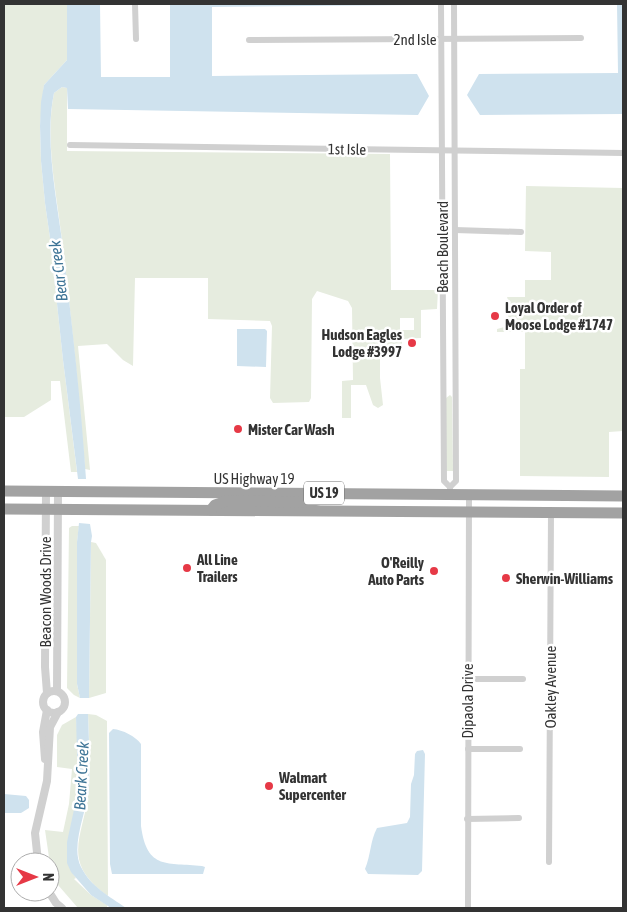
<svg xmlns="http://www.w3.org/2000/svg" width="627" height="912" viewBox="0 0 627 912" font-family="'Asap Condensed',sans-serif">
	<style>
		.green { fill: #e6ecdf; fill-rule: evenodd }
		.water { fill: #cfe2ee }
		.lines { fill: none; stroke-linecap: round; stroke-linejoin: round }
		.minor { stroke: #d0d0d0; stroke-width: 6 }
		.tertiary { stroke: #d0d0d0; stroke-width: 8 }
		.trunk { stroke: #a2a2a2; stroke-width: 11 }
		.poi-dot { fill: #e63946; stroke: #fff; stroke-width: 2 }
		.labels { text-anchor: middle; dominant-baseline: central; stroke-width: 5; stroke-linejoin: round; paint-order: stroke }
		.shield { fill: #fff; stroke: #707070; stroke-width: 1 }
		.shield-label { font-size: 14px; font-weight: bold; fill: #333 }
		.street-label { font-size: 15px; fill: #333; stroke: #fff }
		.poi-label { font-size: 15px; font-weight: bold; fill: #333; stroke: #fff; text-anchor: start }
		.water-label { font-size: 16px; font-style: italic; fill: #3f7597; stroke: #fff }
	</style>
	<rect width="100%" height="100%" fill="#fff"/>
	<!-- green -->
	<g class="green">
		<polygon points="4,4 67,4 67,60 44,85 40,126 41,161 45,203 50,238 63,360 77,472 71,472 60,381 51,381 51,400 24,417 4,417"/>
		<path d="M62 87 67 88V151L390 154 391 290H438L437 309 421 310V338L402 339V347L386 348 380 341V378L383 405 378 408 373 405 366 385H351V418H342V381L353 380 352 308 348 301 317 291 312 299 311 398 309 402 273 403 270 398 272 326 270 321 208 319V278H135L133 366 123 360 107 344 78 346 90 470 85 469C79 396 72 322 63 249 58 199 44 143 54 93ZM400 318H414V330H400Z"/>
		<polygon points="526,186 623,188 623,431 609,432 609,477 520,476 520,369 525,369 525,332 497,332 497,329 508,326 508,306 510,306 507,297 525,297 525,280 551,280 551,252 525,251"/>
		<polygon points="450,395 452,397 453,471 446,471 446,398"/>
		<polygon points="72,526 79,526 77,542 77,684 80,698 74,695 67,688 69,528"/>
		<polygon points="91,542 96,543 106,560 106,693 89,698"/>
		<path d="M88 714 96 715 107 721 108 896C58 860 85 836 89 788 91 764 89 739 88 714Z"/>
		<path d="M76 717C78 741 80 767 78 791 76 818 58 855 76 878L74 879 91 895 107 905V908H78L52 878 45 830 63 832 69 804 72 769 57 767V735L62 725Z"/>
	</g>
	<!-- water -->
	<g class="water">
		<path d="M67 4H100L101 77H170V4H417L416 5 212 7V76L417 74 429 96 418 115 68 109 67 88 62 87 54 93C44 140 57 200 63 248 72 325 81 402 86 479H78L63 360 50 238 45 203 41 161 40 126 41 102 44 85 67 60Z"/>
		<polygon points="617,4 623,4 623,114 480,115 467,95 479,74 618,73"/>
		<polygon points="237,329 265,329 267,331 266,367 237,366"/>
		<polygon points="79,523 90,524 92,536 91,542 89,698 80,698 77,684 77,542"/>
		<path d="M78 714H88C89 739 90 764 89 788 87 811 70 846 81 867 91 887 109 896 126 908H111L91 895 71 872 67 863V842L78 791 76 717Z"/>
		<path d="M113 729C123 730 135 736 141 744V826C147 871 168 862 202 866L205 867 203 874H112L110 864 109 733Z"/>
		<path d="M423 750 425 754 422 871 418 875 368 874 365 869C371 855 370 841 377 828L407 823 410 817 411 784 414 775 415 754 417 751Z"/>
		<polygon points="4,794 26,796 29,800 29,808 21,813 4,813"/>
	</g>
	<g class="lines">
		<!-- minor -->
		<g class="minor">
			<polyline points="135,4 136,39"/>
			<polyline points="441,4 444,481 450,487"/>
			<polyline points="249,40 581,38"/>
			<polyline points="70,145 623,153"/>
			<polyline points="455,230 521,232"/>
			<polyline points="450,494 450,487 456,481 454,4"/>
			<polyline points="467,679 523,679"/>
			<polyline points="468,749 520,749"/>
			<polyline points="467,819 519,818"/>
			<polyline points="549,862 551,512"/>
			<polyline points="468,908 469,494"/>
		</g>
		<!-- tertiary -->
		<g class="tertiary">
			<polyline points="46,491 45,667 47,693"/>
			<circle cx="54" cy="702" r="11"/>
			<polyline points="57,691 58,491"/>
			<polyline points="45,759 43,732 47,710"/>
			<polyline points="38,862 35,833 47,781 50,727 58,712"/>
			<polyline points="49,892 56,903 62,908"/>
		</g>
		<!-- trunk -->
		<g class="trunk">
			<polyline points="4,491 623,496"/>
			<polyline points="4,509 623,513"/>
			<polyline points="211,510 215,505 227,501 310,502 326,498"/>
		</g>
	</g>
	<!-- markers -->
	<g class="poi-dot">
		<circle cx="495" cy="316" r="5"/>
		<circle cx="412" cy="343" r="5"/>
		<circle cx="238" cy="429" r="5"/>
		<circle cx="187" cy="568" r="5"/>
		<circle cx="434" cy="571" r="5"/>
		<circle cx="506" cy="578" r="5"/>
		<circle cx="269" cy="786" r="5"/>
	</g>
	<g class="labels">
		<!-- shield labels -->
		<rect class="shield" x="304" y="481.5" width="40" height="23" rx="4"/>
		<g class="shield-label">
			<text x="324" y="493">US 19</text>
		</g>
		<!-- street labels -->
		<g class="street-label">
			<text x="415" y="39">2nd Isle</text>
			<text transform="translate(347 149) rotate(1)">1st Isle</text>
			<text transform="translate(442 247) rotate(-90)">Beach Boulevard</text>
			<text x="254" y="478">US Highway 19</text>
			<text transform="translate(45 592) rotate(-90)">Beacon Woods Drive</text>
			<text transform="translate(550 687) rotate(-90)">Oakley Avenue</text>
			<text transform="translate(467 701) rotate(-90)">Dipaola Drive</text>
		</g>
		<!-- poi labels -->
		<g class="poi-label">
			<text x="505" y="307">Loyal Order of<tspan x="505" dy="17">Moose Lodge #1747</tspan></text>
			<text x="402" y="334" text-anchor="end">Hudson Eagles<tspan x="402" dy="17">Lodge #3997</tspan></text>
			<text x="248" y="429">Mister Car Wash</text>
			<text x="197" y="559">All Line<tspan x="197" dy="17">Trailers</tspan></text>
			<text x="424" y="562" text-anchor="end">O'Reilly<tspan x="424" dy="17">Auto Parts</tspan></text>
			<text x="516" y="578">Sherwin-Williams</text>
			<text x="279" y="777">Walmart<tspan x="279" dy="17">Supercenter</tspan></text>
		</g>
		<!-- water labels -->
		<g class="water-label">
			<text transform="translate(58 271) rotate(-97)">Bear Creek</text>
			<text transform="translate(81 776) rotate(-87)">Beark Creek</text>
		</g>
	</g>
	<!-- border -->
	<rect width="627" height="912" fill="none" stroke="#333333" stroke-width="10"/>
	<!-- north arrow -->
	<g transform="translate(35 877) rotate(90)"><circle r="24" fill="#ffffff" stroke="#adadad"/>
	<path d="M0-4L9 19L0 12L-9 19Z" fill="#e63946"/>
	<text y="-8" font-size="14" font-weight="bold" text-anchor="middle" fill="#333333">N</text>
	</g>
</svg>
